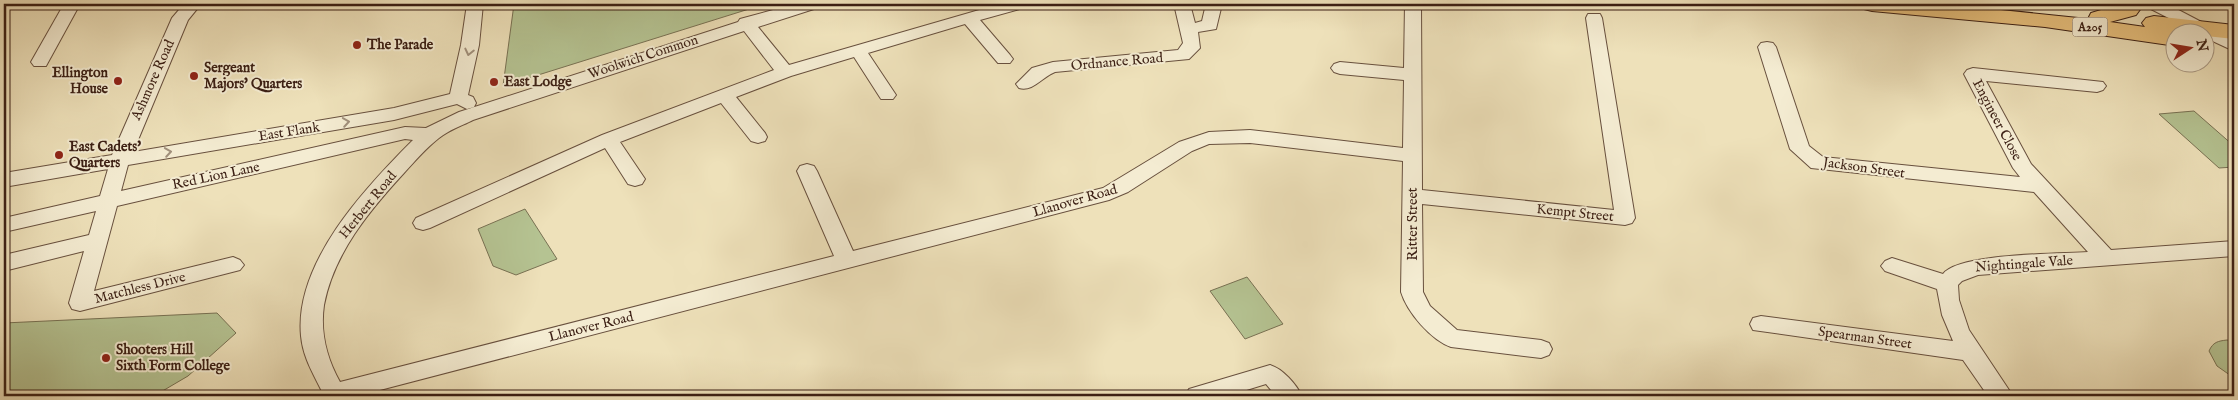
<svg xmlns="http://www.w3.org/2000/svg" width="2238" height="400" viewBox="0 0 2238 400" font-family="'IM FELL English',serif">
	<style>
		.green { fill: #b5c392; stroke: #787153 }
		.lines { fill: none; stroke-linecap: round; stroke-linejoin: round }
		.minor-casing { stroke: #68503e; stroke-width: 2 }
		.highway-casing { stroke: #3b1f14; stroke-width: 2 }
		.minor { fill: #f4ecd2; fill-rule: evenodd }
		.highway { fill: #e7c07d; fill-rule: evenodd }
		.oneway { stroke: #a1907c }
		.poi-dot { fill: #8f2418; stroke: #f4ecd2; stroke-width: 2 }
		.labels { text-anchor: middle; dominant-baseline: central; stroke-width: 4; stroke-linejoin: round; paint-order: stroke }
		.shield { fill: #f4ecd2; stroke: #725c4d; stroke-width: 1 }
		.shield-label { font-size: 12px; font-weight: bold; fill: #3b1f14 }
		.poi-label { font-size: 14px; font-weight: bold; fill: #3b1f14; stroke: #f4ecd2; text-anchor: start }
		.street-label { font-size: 14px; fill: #3b1f14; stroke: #f4ecd2 }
	</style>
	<rect width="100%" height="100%" fill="#eee1ba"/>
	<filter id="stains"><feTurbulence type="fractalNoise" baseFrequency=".004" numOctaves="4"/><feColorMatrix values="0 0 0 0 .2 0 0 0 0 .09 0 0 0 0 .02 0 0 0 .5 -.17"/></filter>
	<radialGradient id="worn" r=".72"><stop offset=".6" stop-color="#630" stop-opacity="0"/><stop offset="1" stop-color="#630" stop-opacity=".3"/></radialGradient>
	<!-- green -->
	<g class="green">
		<polygon points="514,4 765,4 503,86"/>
		<polygon points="2194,111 2234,146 2234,167 2219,168 2159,114"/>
		<polygon points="525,209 557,259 516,275 493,266 478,229"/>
		<polygon points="1247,277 1283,324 1245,339 1210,291"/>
		<polygon points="217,313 236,333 188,376 154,396 4,396 4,323"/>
		<path d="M2227 340 2234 341V378L2217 366 2209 351C2213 342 2218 341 2227 340Z"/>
	</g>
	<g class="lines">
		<!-- minor casing -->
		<g class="minor-casing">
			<g id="minor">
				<polygon points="64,4 80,4 46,66 34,66 31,62"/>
				<path d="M184 4H201L188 20 133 152 394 108 450 94 461 45 467 4H483L479 45 468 95 473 97 476 103 474 107 467 109 457 104 394 120 128 165 121 191 405 127 426 128 459 112 738 22 740 19 795 4H819L817 8 758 27 789 65 1000 4H1025L1023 8 980 20 1010 55 1013 59 1010 63H998L965 24 868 53 896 95 893 99H881L854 57 791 76 736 97 765 133 767 137 765 141 758 143 751 141 721 103 620 142 645 179 642 184 635 186 628 184 605 148 430 228 423 230 416 228 413 223 416 218 602 135 774 70 744 31 473 120C461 126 449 130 439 138 426 148 415 161 404 173 369 211 334 253 324 305 320 332 327 359 340 382L834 256 797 171 800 166 807 164 814 166 817 171 853 251 1103 188 1179 142 1209 132 1250 130 1403 148 1404 80 1340 74 1334 72 1331 68 1334 64 1340 62 1404 68 1405 4H1421L1422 190 1614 210 1586 18 1588 14H1600L1602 18 1635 218 1632 223 1625 225 1422 204 1423 292 1430 306 1457 330 1541 340 1549 343 1552 349 1549 355 1541 358 1451 347C1431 340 1407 312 1401 292L1403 161 1250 143 1209 144 1192 151 1128 192 1109 200 357 396H324C315 376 303 359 301 336 294 263 365 188 413 140L405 139 117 206 94 291 233 257 240 260 244 265 240 270 80 311 72 309 69 303 84 251 4 271V255L89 235 96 211 4 232V218L100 196 108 169 4 187V173L112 155 172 18Z"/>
				<path d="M1174 4H1190L1195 23 1202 21 1206 4H1222L1216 29 1198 32 1200 48 1189 59 1055 72C1042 77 1033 92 1019 88L1016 84 1032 68 1053 62 1178 50 1183 43Z"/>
				<polygon points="2147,4 2167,4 2234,39 2234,51 2206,38 2206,32 2196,32 2149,8"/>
				<path d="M1767 42 1773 43 1776 47 1809 146 1823 157 2020 177 2013 168 1964 74 1967 70 1973 68 2103 82 2106 86 2103 90 2097 92 1986 81 2031 164 2111 250 2234 241V256L1978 275 1962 281 1958 285 1959 300 1969 330 2013 396H1988L1963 360 1753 330 1750 324 1753 318 1761 316 1953 341 1942 315 1937 289 1885 271 1881 266 1885 261 1892 258 1943 274C1959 253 2059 254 2088 252L2034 192 1811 168 1790 149 1758 47 1761 43Z"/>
				<path d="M1270 365C1283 369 1296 384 1302 396H1276L1266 384 1227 396H1185L1189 389Z"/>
			</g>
		</g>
		<!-- highway casing -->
		<g class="highway-casing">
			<polygon id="highway" points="1860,4 1944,4 2088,19 2091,13 2121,4 2144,4 2136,15 2110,22 2145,27 2142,23 2146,18 2154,16 2234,25 2234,39 2206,36 2206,32 2176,32 2176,46 2045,27 1872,11 1864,9"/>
		</g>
		<!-- minor -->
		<use href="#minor" class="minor"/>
		<!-- highway -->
		<use href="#highway" class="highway"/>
	</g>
	<!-- one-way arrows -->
	<defs><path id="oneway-chevron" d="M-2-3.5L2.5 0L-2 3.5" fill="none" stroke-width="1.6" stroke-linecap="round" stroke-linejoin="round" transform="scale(1.25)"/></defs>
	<g class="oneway">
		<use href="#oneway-chevron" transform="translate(469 52) rotate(103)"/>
		<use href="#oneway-chevron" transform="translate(346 122) rotate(-9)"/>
		<use href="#oneway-chevron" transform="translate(168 152) rotate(-9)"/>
	</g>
	<!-- markers -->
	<g class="poi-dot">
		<circle cx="357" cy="45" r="5"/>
		<circle cx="194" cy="76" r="5"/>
		<circle cx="118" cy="81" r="5"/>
		<circle cx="494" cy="82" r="5"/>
		<circle cx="59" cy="155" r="5"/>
		<circle cx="106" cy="358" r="5"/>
	</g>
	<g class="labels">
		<!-- shield labels -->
		<rect class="shield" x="2072.5" y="17.5" width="35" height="19" rx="4"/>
		<g class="shield-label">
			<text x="2090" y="27">A205</text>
		</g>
		<!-- poi labels -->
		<g class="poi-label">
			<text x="367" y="45">The Parade</text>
			<text x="204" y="68">Sergeant<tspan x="204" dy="16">Majors' Quarters</tspan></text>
			<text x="108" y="73" text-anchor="end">Ellington<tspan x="108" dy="16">House</tspan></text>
			<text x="504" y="82">East Lodge</text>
			<text x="69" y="147">East Cadets'<tspan x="69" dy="16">Quarters</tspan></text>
			<text x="116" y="350">Shooters Hill<tspan x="116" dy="16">Sixth Form College</tspan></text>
		</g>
		<!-- street labels -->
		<g class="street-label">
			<text transform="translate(643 57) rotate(-18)">Woolwich Common</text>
			<text transform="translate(1117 62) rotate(-5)">Ordnance Road</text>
			<text transform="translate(153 80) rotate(-66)">Ashmore Road</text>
			<text transform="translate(1997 120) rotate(62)">Engineer Close</text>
			<text transform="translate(289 132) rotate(-9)">East Flank</text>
			<text transform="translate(1864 168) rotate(8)">Jackson Street</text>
			<text transform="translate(216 176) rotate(-12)">Red Lion Lane</text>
			<text transform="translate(1075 201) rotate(-16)">Llanover Road</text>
			<text transform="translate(368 205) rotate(-51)">Herbert Road</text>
			<text transform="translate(1575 213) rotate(6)">Kempt Street</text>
			<text transform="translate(1413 224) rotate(-90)">Ritter Street</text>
			<text transform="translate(2024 264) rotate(-4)">Nightingale Vale</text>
			<text transform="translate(140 288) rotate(-14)">Matchless Drive</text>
			<text transform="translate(591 327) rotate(-14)">Llanover Road</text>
			<text transform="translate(1865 338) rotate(8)">Spearman Street</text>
		</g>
	</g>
	<!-- margin -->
	<rect width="2238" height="400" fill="none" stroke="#eee1ba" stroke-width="20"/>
	<rect x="5" y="5" width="2228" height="390" fill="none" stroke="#3b1f14" stroke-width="2.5"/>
	<rect x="10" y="10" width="2218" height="380" fill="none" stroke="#3b1f14"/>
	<!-- north arrow -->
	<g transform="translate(2190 48) rotate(78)"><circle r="24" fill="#f4ecd2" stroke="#aa9a86"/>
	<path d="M0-4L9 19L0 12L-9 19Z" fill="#8f2418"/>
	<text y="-8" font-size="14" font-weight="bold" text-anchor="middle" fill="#3b1f14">N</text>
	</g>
	<rect width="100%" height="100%" filter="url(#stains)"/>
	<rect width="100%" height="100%" fill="url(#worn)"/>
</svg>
